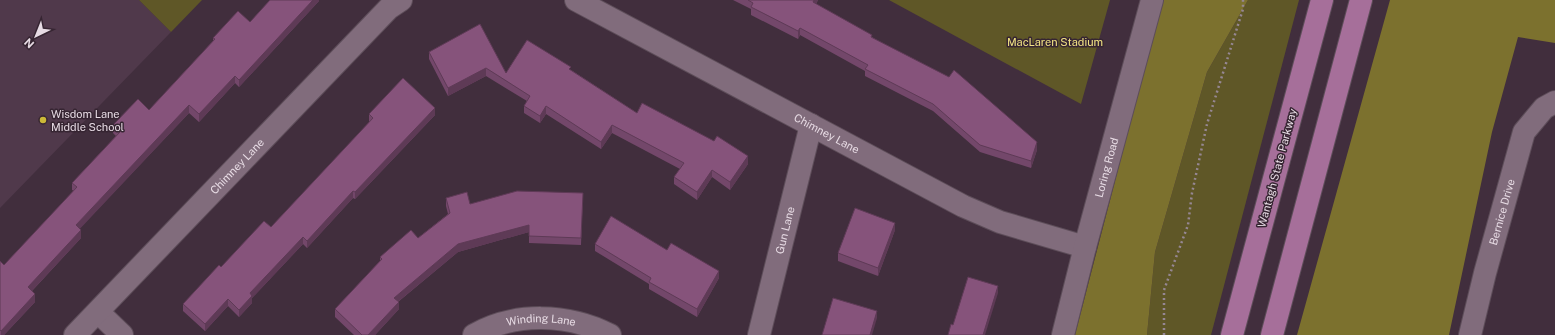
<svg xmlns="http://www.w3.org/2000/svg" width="1555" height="335" viewBox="0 0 1555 335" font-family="'Public Sans',sans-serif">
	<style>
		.built { fill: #50394b }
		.green { fill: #5f5727 }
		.forest { fill: #7c712e }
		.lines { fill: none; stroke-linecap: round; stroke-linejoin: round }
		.minor-casing { stroke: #5d4d59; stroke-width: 24 }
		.highway-casing { stroke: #5d4d59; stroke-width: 24 }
		.path { stroke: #968793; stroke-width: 2.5; stroke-dasharray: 2 3; stroke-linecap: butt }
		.minor { stroke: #816c7c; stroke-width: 22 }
		.highway { stroke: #a66f9a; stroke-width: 22 }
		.wall { fill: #73476a }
		.shaded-wall { fill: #5e3a56 }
		.building { fill: #86537b; stroke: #5e3a56 }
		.poi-dot { fill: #ccb938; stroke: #362532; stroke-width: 1.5 }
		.labels { text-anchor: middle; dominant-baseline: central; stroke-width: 3; stroke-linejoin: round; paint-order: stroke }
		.park-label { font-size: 11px; fill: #f3e484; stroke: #362532 }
		.poi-label { font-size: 11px; fill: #e7dbe4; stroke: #362532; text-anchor: start }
		.street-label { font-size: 11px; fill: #e7dbe4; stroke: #362532 }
	</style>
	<rect width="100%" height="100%" fill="#412e3d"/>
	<!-- built -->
	<polygon class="built" points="0,0 139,0 171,32 0,208"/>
	<!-- green -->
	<g class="green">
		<polygon points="139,0 202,0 171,32"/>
		<polygon points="889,0 1110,0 1081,104"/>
		<polygon points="1248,0 1299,0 1211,335 1147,335 1155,252 1207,72"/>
	</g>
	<!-- forest -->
	<g class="forest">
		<polygon points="1162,0 1248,0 1207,72 1155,252 1147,335 1075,335"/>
		<polygon points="1390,0 1555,0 1555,43 1518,37 1492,132 1449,335 1297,335"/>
	</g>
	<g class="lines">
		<!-- minor casing -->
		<g class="minor-casing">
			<g id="minor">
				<path id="s1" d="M576 0 963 206 1000 222 1085 247"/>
				<polyline points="98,312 122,335"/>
				<path id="s2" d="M75 335 389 8 401 0"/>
				<path id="s3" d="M474 335C514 312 568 313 610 335"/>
				<path id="s4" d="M759 335 811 125"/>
				<path id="s5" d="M1063 335 1085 247 1152 0"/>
				<path id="s6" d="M1470 335 1485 273 1524 132 1544 108 1555 102"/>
			</g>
		</g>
		<!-- highway casing -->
		<g class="highway-casing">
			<g id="highway">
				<polyline points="1232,335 1322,0"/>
				<polyline points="1272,335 1361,0"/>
			</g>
		</g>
		<!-- path -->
		<polyline class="path" points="1164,335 1164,290 1188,225 1192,193 1207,124 1243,9 1243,0"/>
		<!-- minor -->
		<use href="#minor" class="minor"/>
		<!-- highway -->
		<use href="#highway" class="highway"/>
	</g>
	<!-- wall -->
	<g class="wall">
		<polygon points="319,0 319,1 239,87 235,83 199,122 189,113 79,229 81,238 32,291 35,302 4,335 0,335 0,261 4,265 74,191 72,190 72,183 116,136 113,133 113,125 149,110 213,41 213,38 250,22"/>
		<polygon points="733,0 818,0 816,4 872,37 1037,150 1031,168 980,152 933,111 865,76 865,71 800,35 798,39 751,15 751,9"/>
		<polygon points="429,52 506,73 571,70 637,113 748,164 730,190 712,177 697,200 674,184 674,177 680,169 612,133 601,149 546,114 540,123 524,113 524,106 527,101 486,76 448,96 429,59"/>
		<polygon points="369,114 435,115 355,199 353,198 307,248 303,244 252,298 252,303 239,317 228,306 205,331 183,311 183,304 221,267 271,227 370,122 369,121"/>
		<polygon points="583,193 581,245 529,243 529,232 458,252 398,302 399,309 375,335 354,335 335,317 335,309 380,261 380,257 418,238 448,214 446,206 446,198 470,204"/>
		<polygon points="895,230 878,276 838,261 838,253"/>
		<polygon points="595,244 667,250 719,278 697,317 649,289 649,284 595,251"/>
	</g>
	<!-- shaded-wall -->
	<g class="shaded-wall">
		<polygon points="313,0 319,0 319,1 239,87 239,80"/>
		<polygon points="814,0 818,0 813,10 813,2"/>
		<polygon points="800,28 800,35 798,39 798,31"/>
		<polygon points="486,68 486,76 448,96 448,88"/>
		<polygon points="235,76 235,83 199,122 199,114"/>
		<polygon points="189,105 189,113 76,233 76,225"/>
		<polygon points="546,106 546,114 540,123 540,116"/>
		<polygon points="435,108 435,115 355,199 355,192"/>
		<polygon points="612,125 612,133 601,149 601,142"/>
		<polygon points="1037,142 1037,150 1031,168 1031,161"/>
		<polygon points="748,156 748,164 730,190 730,182"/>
		<polygon points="712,170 712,177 697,200 697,192"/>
		<polygon points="353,191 353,198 307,248 307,241"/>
		<polygon points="895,223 895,230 878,276 878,268"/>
		<polygon points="529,225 529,232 458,252 394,305 394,298 458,244"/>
		<polygon points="81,230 81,238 28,295 28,287"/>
		<polygon points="303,237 303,244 252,298 252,303 239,317 239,310 250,293"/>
		<polygon points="719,271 719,278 697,317 697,309"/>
		<polygon points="998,286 998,293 985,335 983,335"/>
		<polygon points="35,294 35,302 4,335 1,335 1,331"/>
		<polygon points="228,299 228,306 205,331 205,324"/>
		<polygon points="399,302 399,309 375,335 368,335"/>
		<polygon points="877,311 877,318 872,335 870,335"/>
	</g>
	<!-- building -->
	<g class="building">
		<polygon points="270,0 313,0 239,80 235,76 199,114 189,105 76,225 81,230 28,287 35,294 1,331 0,330 0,261 4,265 77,187 72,183 120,132 113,125 138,99 149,110 215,39 213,38 238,11 250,22"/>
		<polygon points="748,0 814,0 813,2 872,35 871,37 949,77 954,70 1037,142 1031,161 980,145 933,104 865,69 868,65 800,28 798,31 751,7 753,3"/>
		<polygon points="480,24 506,73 527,40 571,67 569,69 637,113 642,103 714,141 717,136 748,156 730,182 712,170 697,192 674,177 684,163 612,125 601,142 546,106 540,116 524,106 530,96 486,68 448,88 429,52"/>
		<polygon points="403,78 435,108 355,192 353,191 307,241 303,237 250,293 252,296 239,310 228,299 205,324 183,304 219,265 221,267 264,221 271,227 373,118 369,114"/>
		<polygon points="517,191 583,193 581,238 529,236 529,225 458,244 394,298 399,302 368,335 362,335 335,309 382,259 380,257 411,230 418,238 450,213 446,198 467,192 470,204"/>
		<polygon points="855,208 895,223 878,268 838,253"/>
		<polygon points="611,216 667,250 671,243 719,271 697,309 649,282 651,278 595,244"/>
		<polygon points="968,277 998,286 983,335 948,335 951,324 953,325"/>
		<polygon points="833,298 877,311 870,335 822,335"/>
	</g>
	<!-- markers -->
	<circle class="poi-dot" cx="43" cy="120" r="4"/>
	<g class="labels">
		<!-- park labels -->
		<g class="park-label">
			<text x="1055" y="42">MacLaren Stadium</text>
		</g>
		<!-- poi labels -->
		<g class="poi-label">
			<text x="51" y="114">Wisdom Lane<tspan x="51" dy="13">Middle School</tspan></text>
		</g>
		<!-- street labels -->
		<g class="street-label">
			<text stroke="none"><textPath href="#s1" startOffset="284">Chimney Lane</textPath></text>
			<text stroke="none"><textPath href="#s2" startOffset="234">Chimney Lane</textPath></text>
			<text stroke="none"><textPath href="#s5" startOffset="173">Loring Road</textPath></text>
			<text transform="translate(1277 168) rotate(-75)">Wantagh State Parkway</text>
			<text stroke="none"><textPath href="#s6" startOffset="127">Bernice Drive</textPath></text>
			<text stroke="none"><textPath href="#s4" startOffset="108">Gun Lane</textPath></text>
			<text stroke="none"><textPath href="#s3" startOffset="70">Winding Lane</textPath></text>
		</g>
	</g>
	<!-- north arrow -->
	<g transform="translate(36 36) rotate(223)" stroke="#362532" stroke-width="3" paint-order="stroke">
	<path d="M0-3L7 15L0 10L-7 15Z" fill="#e7dbe4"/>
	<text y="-6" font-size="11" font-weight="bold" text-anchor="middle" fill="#e7dbe4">N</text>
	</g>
</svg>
